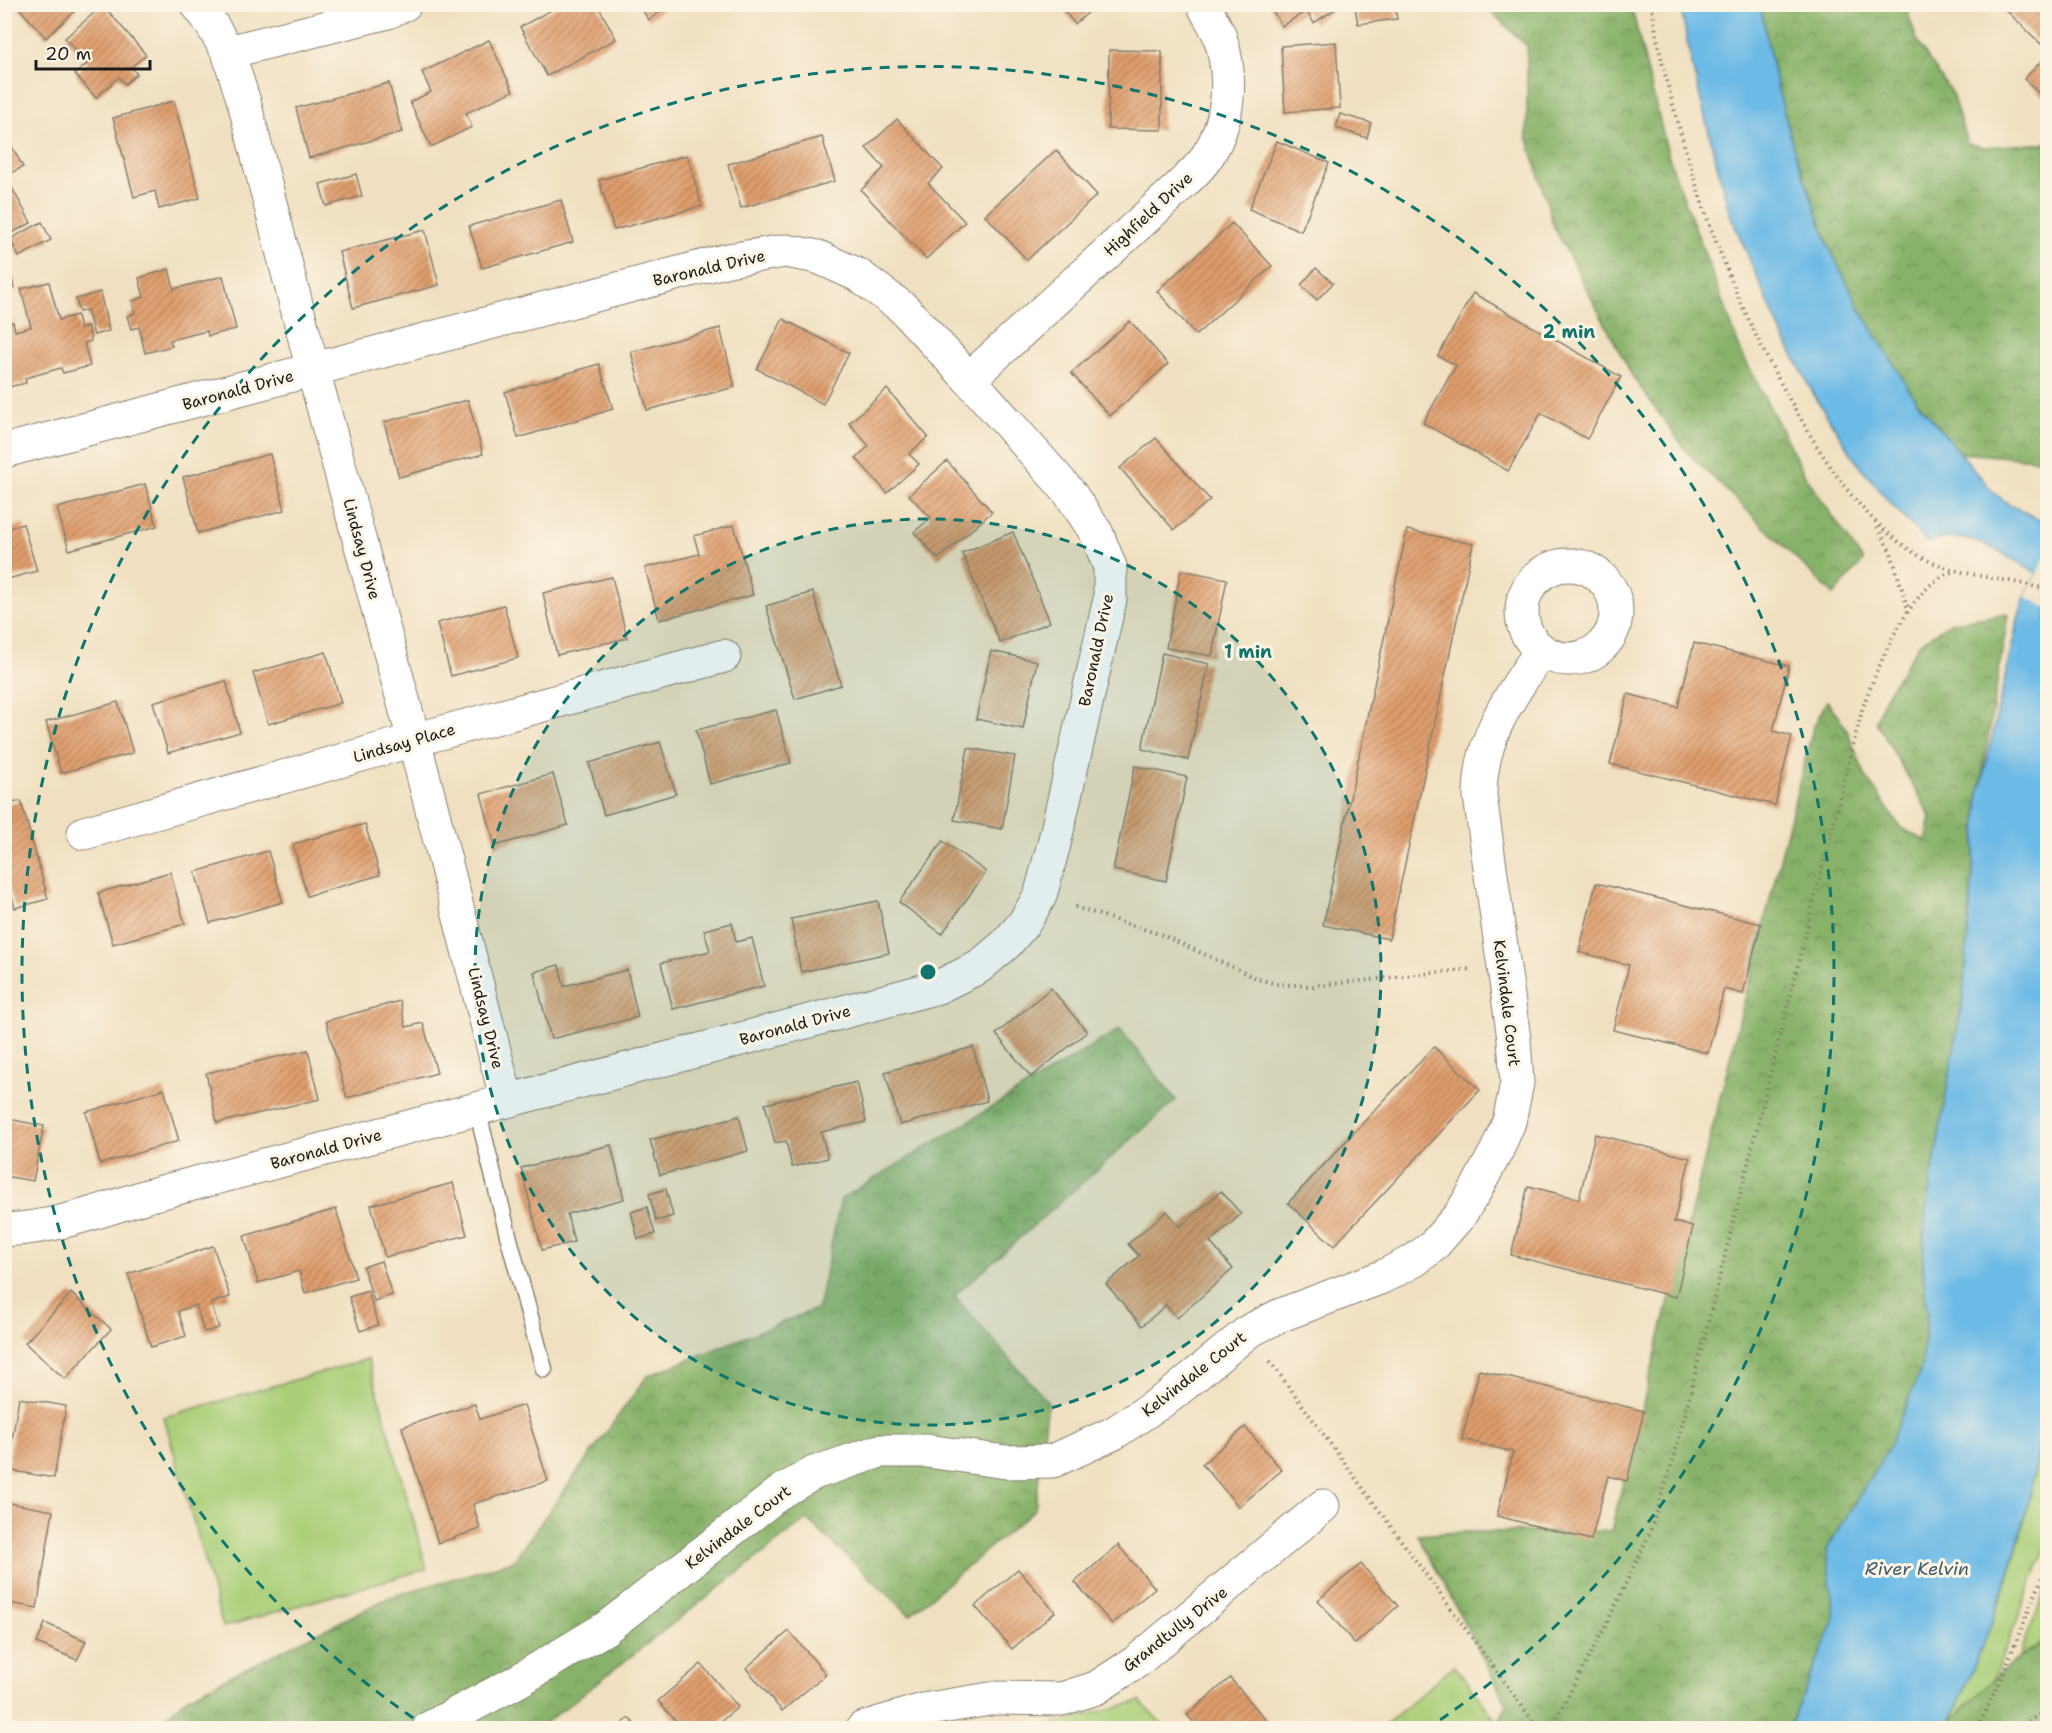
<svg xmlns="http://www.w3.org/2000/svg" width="2052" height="1733" viewBox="0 0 2052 1733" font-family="'Shantell Sans',sans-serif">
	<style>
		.grass { fill: #abcf79; stroke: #64764a; stroke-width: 1.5 }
		.forest { fill: url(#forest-crowns); stroke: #526742; stroke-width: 1.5 }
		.water { fill: #6cbae6; stroke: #446b81; stroke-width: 1.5 }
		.pier { fill: #f0e0c1 }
		.building { fill: url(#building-hatch) }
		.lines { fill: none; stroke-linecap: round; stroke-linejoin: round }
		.lane-casing { stroke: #867e6e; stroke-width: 19 }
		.street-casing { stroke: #867e6e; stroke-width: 35 }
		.path { stroke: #867e6e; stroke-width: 4; stroke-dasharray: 1.5 4.5; stroke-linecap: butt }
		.lane { stroke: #fff; stroke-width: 16 }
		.street { stroke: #fff; stroke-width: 33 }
		.ring { fill: none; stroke: #0f766e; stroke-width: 3; stroke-dasharray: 10 8 }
		.labels { text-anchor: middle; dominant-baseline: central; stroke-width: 6; stroke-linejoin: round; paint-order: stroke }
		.street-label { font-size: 16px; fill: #1c1c1c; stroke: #fcf5e5 }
		.water-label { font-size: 18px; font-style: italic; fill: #3c5b6d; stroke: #fcf5e5 }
		.centre { fill: #0f766e; stroke: #fcf5e5; stroke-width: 3 }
		.ring-label { font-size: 18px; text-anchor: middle; font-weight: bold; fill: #0f766e; stroke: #fcf5e5; stroke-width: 6; stroke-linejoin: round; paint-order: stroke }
	</style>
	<defs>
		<pattern id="forest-crowns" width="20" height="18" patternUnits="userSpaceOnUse" patternTransform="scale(1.5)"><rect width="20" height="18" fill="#88b269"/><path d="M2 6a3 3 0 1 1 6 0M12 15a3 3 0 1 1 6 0" fill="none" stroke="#6e9056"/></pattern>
		<pattern id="building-hatch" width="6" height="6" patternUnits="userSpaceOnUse" patternTransform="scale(1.5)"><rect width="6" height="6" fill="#df9e6d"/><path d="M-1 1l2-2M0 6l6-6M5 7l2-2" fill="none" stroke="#b48059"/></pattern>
	</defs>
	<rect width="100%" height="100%" fill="#fcf5e5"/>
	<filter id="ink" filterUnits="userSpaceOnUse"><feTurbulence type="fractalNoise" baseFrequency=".0167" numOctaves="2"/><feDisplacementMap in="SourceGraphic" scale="12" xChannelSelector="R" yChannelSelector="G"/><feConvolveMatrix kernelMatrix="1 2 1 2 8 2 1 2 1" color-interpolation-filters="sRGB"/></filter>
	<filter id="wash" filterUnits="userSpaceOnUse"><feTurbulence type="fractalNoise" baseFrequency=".008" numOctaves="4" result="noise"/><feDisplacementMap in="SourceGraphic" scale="24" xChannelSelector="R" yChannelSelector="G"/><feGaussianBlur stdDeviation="1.35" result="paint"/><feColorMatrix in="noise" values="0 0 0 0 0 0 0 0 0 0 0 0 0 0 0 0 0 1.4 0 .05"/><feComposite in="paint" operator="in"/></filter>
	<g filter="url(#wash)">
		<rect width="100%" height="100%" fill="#f0e0c1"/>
		<!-- grass -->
		<g class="grass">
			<polygon points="368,1359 427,1569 223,1627 164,1417"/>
			<path d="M2047 1400V1545L1994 1678 1952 1721C1967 1678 1987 1636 2003 1593 2025 1531 2037 1465 2047 1400Z"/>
			<polygon points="2047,1586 2047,1640 2019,1657"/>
			<polygon points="1454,1665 1502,1728 1382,1728"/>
			<polygon points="1140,1701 1166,1728 1035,1728"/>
		</g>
		<!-- forest -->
		<g class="forest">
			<polygon points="1484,5 1631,5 1669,158 1742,354 1805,475 1863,561 1834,595 1686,451 1633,377 1554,227 1527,136 1527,46"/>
			<polygon points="1760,5 1905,5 1918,43 1952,94 1967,143 1983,147 2047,143 2047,460 1960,453 1915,399 1893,365 1860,309 1829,247 1795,152 1776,83"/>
			<polygon points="2008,614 1979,795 1963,997 1925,1216 1923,1266 1927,1314 1922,1367 1887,1451 1826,1550 1835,1619 1789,1728 1496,1728 1507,1704 1418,1535 1461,1532 1611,1531 1813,728 1827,701 1845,726 1866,777 1901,828 1926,841 1931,817 1876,722 1883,700 1920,643 1952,622"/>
			<polygon points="1120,1029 1176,1100 954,1296 1048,1402 1035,1509 910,1615 807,1519 539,1728 154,1728 188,1697 390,1597 513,1561 647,1376 818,1308 841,1199"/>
			<polygon points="2047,1640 2047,1728 1948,1728 1952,1721 1981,1690 2019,1657"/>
		</g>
		<!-- water -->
		<path class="water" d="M1680 5H1760L1776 83 1795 152 1829 247 1860 309 1915 399 1994 493 2007 503 2047 524V1400C2040 1445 2032 1491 2020 1535 2002 1601 1976 1666 1947 1728H1789L1835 1619 1826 1550 1887 1451 1922 1367 1927 1314 1923 1266 1925 1216 1963 997 1979 795 2018 619 2025 596 2037 573C2003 555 1967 526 1928 543L1890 503 1856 461 1814 395 1780 330 1729 212 1693 69Z"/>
		<!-- pier -->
		<polygon class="pier" points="2047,554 2047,608 2025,596"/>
		<g id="blocks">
			<!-- building -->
			<g class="building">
				<polygon points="20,4 69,4 75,11 46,38 18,7"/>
				<polygon points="562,4 597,4 616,39 547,76 520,27"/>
				<polygon points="638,4 670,4 649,20"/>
				<polygon points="1058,4 1098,4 1075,24"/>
				<polygon points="1268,4 1343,4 1314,23 1306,11 1282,26"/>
				<polygon points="1381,4 1395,4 1397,19 1358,24 1355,8"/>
				<polygon points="2013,4 2048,4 2048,37 2041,44 2007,11"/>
				<polygon points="103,5 146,55 131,67 137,74 125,84 119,77 96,98 75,74 88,63 65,38"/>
				<polygon points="489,40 513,91 466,113 472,127 431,147 410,102 431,92 422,72"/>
				<polygon points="1336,42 1340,108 1285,112 1281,46"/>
				<polygon points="1109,50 1162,51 1162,130 1108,129"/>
				<polygon points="2048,54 2048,102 2024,79"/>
				<polygon points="389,83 402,132 309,158 296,108"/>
				<polygon points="174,101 200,198 159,209 155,191 134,197 113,118"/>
				<polygon points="1340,114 1371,123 1367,138 1336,128"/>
				<polygon points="897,119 943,169 928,183 965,222 926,259 861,190 884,168 866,148"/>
				<polygon points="822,137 835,181 741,208 728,164"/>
				<polygon points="1277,141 1329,163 1301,231 1249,209"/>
				<polygon points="11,145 23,167 4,177 4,148"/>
				<polygon points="1056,150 1097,195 1027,260 985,215"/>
				<polygon points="687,155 702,206 614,230 599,180"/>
				<polygon points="356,174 362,196 326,206 320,184"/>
				<polygon points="11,186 31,223 4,237 4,189"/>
				<polygon points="561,200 573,242 482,268 469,226"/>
				<polygon points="42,222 51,240 19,257 10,239"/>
				<polygon points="1232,223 1272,266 1196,335 1157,291"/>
				<polygon points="425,230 439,285 353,308 339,252"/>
				<polygon points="1316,268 1333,283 1317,300 1301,285"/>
				<polygon points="169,269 174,289 223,276 236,329 208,336 207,331 170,340 172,346 145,353 139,327 131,329 127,316 135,313 132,301 144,297 139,278"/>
				<polygon points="10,270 14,288 4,290 4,272"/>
				<polygon points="49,282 59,320 77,315 80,329 88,326 91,341 84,343 90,366 63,373 61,368 25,378 26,383 4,388 4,325 13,322 15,331 31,327 21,289"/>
				<polygon points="100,292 109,331 94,335 87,310 79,312 76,299"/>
				<polygon points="1473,293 1621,377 1587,439 1541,413 1508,471 1423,423 1456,365 1438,356"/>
				<polygon points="783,319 849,353 823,404 757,369"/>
				<polygon points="1130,321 1168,364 1110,416 1071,373"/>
				<polygon points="720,328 735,387 647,410 631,352"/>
				<polygon points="599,364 613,409 518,438 505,392"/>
				<polygon points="887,389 928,437 909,454 919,464 887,493 856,458 869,446 849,423"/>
				<polygon points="468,400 483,454 399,477 384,422"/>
				<polygon points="1156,438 1210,500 1174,530 1120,468"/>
				<polygon points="270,454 285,510 198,533 183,477"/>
				<polygon points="947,461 992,512 938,559 914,532 931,518 909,495"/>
				<polygon points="145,484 157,526 69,550 57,508"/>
				<polygon points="23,524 37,571 4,580 4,529"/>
				<polygon points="734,525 753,595 659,620 645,568 699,554 694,536"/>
				<polygon points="1407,530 1473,544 1389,939 1323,925"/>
				<polygon points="1013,532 1050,622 1000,643 962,553"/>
				<polygon points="1181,570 1227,579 1212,656 1166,648"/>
				<polygon points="612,577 627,638 557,655 543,593"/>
				<polygon points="813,592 841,685 795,699 766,606"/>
				<polygon points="504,605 518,658 451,676 437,623"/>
				<polygon points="1694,643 1789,666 1773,731 1792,736 1775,805 1610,764 1628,694 1678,707"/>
				<polygon points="991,651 1037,661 1023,729 976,719"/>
				<polygon points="326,652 341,703 268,724 253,673"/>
				<polygon points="1162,653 1209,664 1188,760 1142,749"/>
				<polygon points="226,681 240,732 168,753 153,702"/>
				<polygon points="118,702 133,753 61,773 46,722"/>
				<polygon points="776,710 791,763 710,784 696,730"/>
				<polygon points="660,742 676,794 604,815 589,763"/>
				<polygon points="968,748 1015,756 1002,829 954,820"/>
				<polygon points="1135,766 1187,777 1166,881 1113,870"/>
				<polygon points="553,774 568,825 495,846 481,794"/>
				<polygon points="21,801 48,899 15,908 4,870 4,805"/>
				<polygon points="365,824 380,875 307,896 293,844"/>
				<polygon points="943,841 986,872 942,934 899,902"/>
				<polygon points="268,851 283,902 210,923 195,872"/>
				<polygon points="170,872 185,924 113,944 98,893"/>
				<polygon points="1596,883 1761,924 1743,994 1724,989 1708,1053 1613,1030 1629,965 1579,952"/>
				<polygon points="878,901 889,953 801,972 791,919"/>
				<polygon points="732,923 736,942 752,938 764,986 673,1009 661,963 710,951 704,930"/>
				<polygon points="559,965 564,986 627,970 638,1017 551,1039 534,972"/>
				<polygon points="1051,988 1087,1032 1031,1077 996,1034"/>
				<polygon points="400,1001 406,1027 423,1023 437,1073 347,1098 326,1021"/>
				<polygon points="973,1047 987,1101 900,1125 885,1072"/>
				<polygon points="1434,1047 1480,1090 1334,1246 1288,1203"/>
				<polygon points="308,1050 320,1099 217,1123 206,1073"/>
				<polygon points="857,1082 866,1122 821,1132 828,1158 792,1167 786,1141 775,1143 765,1104"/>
				<polygon points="164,1089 179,1141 100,1164 86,1112"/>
				<polygon points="739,1116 748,1151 660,1175 650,1140"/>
				<polygon points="4,1118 44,1126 33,1181 4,1176"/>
				<polygon points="1595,1134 1690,1158 1674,1222 1693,1227 1676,1297 1511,1255 1528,1186 1579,1199"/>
				<polygon points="611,1145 624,1199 567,1214 574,1242 542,1250 521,1168"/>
				<polygon points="453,1183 467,1235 385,1257 371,1205"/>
				<polygon points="666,1189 673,1216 656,1221 649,1194"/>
				<polygon points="1221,1191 1241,1214 1210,1242 1233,1269 1177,1318 1166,1305 1142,1326 1106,1284 1139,1256 1128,1244 1167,1211 1180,1227"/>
				<polygon points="647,1207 655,1234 638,1239 631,1212"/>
				<polygon points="336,1209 356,1278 305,1293 299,1271 258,1283 244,1236"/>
				<polygon points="213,1246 230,1297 211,1303 219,1328 204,1332 196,1305 178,1311 186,1336 151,1347 128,1274"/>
				<polygon points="381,1261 392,1295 374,1301 363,1267"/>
				<polygon points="368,1291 378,1325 360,1331 349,1297"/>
				<polygon points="71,1293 111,1329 65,1379 25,1343"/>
				<polygon points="1479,1370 1644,1411 1627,1481 1608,1476 1591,1540 1497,1516 1513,1452 1462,1439"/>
				<polygon points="19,1398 66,1406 54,1478 7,1470"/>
				<polygon points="475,1404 480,1419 524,1405 548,1481 473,1504 480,1529 438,1543 402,1427"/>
				<polygon points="1245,1427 1282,1470 1239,1507 1202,1464"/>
				<polygon points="4,1502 53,1511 37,1608 4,1602"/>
				<polygon points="1118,1545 1155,1588 1112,1624 1075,1582"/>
				<polygon points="1361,1564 1398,1606 1355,1644 1318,1600"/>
				<polygon points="1018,1569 1055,1612 1012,1649 975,1606"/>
				<polygon points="45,1623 86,1641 77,1660 37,1643"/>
				<polygon points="789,1631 826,1674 782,1711 746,1668"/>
				<polygon points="701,1664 738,1707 713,1728 682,1728 658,1701"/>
				<polygon points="1230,1678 1267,1721 1258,1728 1199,1728 1187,1715"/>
				<polygon points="629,1718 638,1728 617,1728"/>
			</g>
		</g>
	</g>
	<g filter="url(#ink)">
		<use href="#blocks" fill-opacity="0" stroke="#867e6e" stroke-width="1.5"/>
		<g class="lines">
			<!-- lane casing -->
			<g class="lane-casing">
				<polyline id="lane" points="477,1109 508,1235 544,1369"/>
			</g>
			<!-- street casing -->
			<g class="street-casing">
				<g id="street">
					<polyline points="197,4 207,17 228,52 244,102 313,370 414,740 507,1101"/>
					<polyline points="228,52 388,12 405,4"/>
					<path d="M969 379 1177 189C1187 179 1199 169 1206 158 1230 123 1233 77 1220 37 1216 26 1208 15 1203 4"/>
					<path d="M4 451 728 260 786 251 818 257 858 275 903 308 969 379 1069 492 1097 534 1110 567V599L1054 844 1040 896 1024 923 1006 944 979 967 938 987 147 1196C100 1211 54 1228 4 1230"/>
					<circle cx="1569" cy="612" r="47"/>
					<polyline points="84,833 414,740 724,656"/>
					<path d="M429 1728 518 1681 606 1628 782 1491 814 1473 880 1451H927L1006 1462 1053 1461 1114 1433 1170 1396 1249 1331 1281 1315 1382 1277 1415 1260 1433 1246 1460 1215 1475 1191 1497 1150 1509 1122 1517 1083 1514 1039 1480 796C1480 737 1509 698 1541 651"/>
					<polyline points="863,1728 923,1710 996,1698 1062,1699 1096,1688 1136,1662 1323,1506"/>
				</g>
			</g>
			<!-- path -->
			<g class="path">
				<path d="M1652 4C1656 42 1666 79 1676 116 1705 225 1744 323 1802 421 1831 471 1864 520 1913 552 1953 578 2002 576 2048 590"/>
				<polyline points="1877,527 1891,553 1908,609"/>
				<polyline points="1075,907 1162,935 1258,979 1276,984 1313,986 1469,969"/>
				<polyline points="1270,1361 1538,1728"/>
				<path d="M1551 1728 1605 1627 1649 1535 1675 1454 1863 706C1879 665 1910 583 1955 571"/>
				<polyline points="1978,1728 2001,1678 2048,1564"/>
				<polyline points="2018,1728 2048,1709"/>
			</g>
			<!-- lane -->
			<use href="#lane" class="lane"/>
			<!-- street -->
			<use href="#street" class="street"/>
		</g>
	</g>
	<!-- distance rings -->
	<circle cx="928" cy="972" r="453" fill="#0f766e" fill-opacity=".12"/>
	<g class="ring">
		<circle cx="928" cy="972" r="453"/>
		<path d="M428 1728A906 906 0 1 1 1428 1728"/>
	</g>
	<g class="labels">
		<!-- street labels -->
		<g class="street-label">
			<text transform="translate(1148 214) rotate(-43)">Highfield Drive</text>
			<text transform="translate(709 268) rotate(-13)">Baronald Drive</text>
			<text transform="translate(238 390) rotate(-15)">Baronald Drive</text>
			<text transform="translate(362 549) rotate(75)">Lindsay Drive</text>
			<text transform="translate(1096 650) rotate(-78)">Baronald Drive</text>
			<text transform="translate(404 743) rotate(-16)">Lindsay Place</text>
			<text transform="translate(1507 1003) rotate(83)">Kelvindale Court</text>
			<text transform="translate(486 1018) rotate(76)">Lindsay Drive</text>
			<text transform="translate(795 1025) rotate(-15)">Baronald Drive</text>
			<text transform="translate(326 1149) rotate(-15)">Baronald Drive</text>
			<text transform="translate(1194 1374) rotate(-38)">Kelvindale Court</text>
			<text transform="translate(738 1527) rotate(-37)">Kelvindale Court</text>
			<text transform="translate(1175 1629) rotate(-38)">Grandtully Drive</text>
		</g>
		<!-- water labels -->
		<g class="water-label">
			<text x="1917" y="1569">River Kelvin</text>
		</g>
	</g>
	<circle cx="928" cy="972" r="9" class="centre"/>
	<g class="ring-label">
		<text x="1569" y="338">2 min</text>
		<text x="1248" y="658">1 min</text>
	</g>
	<!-- margin -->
	<rect width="2052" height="1733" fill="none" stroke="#fcf5e5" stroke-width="24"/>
	<!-- scale -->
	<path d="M36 60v9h114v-9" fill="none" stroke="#1c1c1c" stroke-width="3"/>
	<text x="45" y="60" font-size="18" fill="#1c1c1c" stroke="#fcf5e5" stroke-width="4.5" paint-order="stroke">20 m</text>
</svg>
